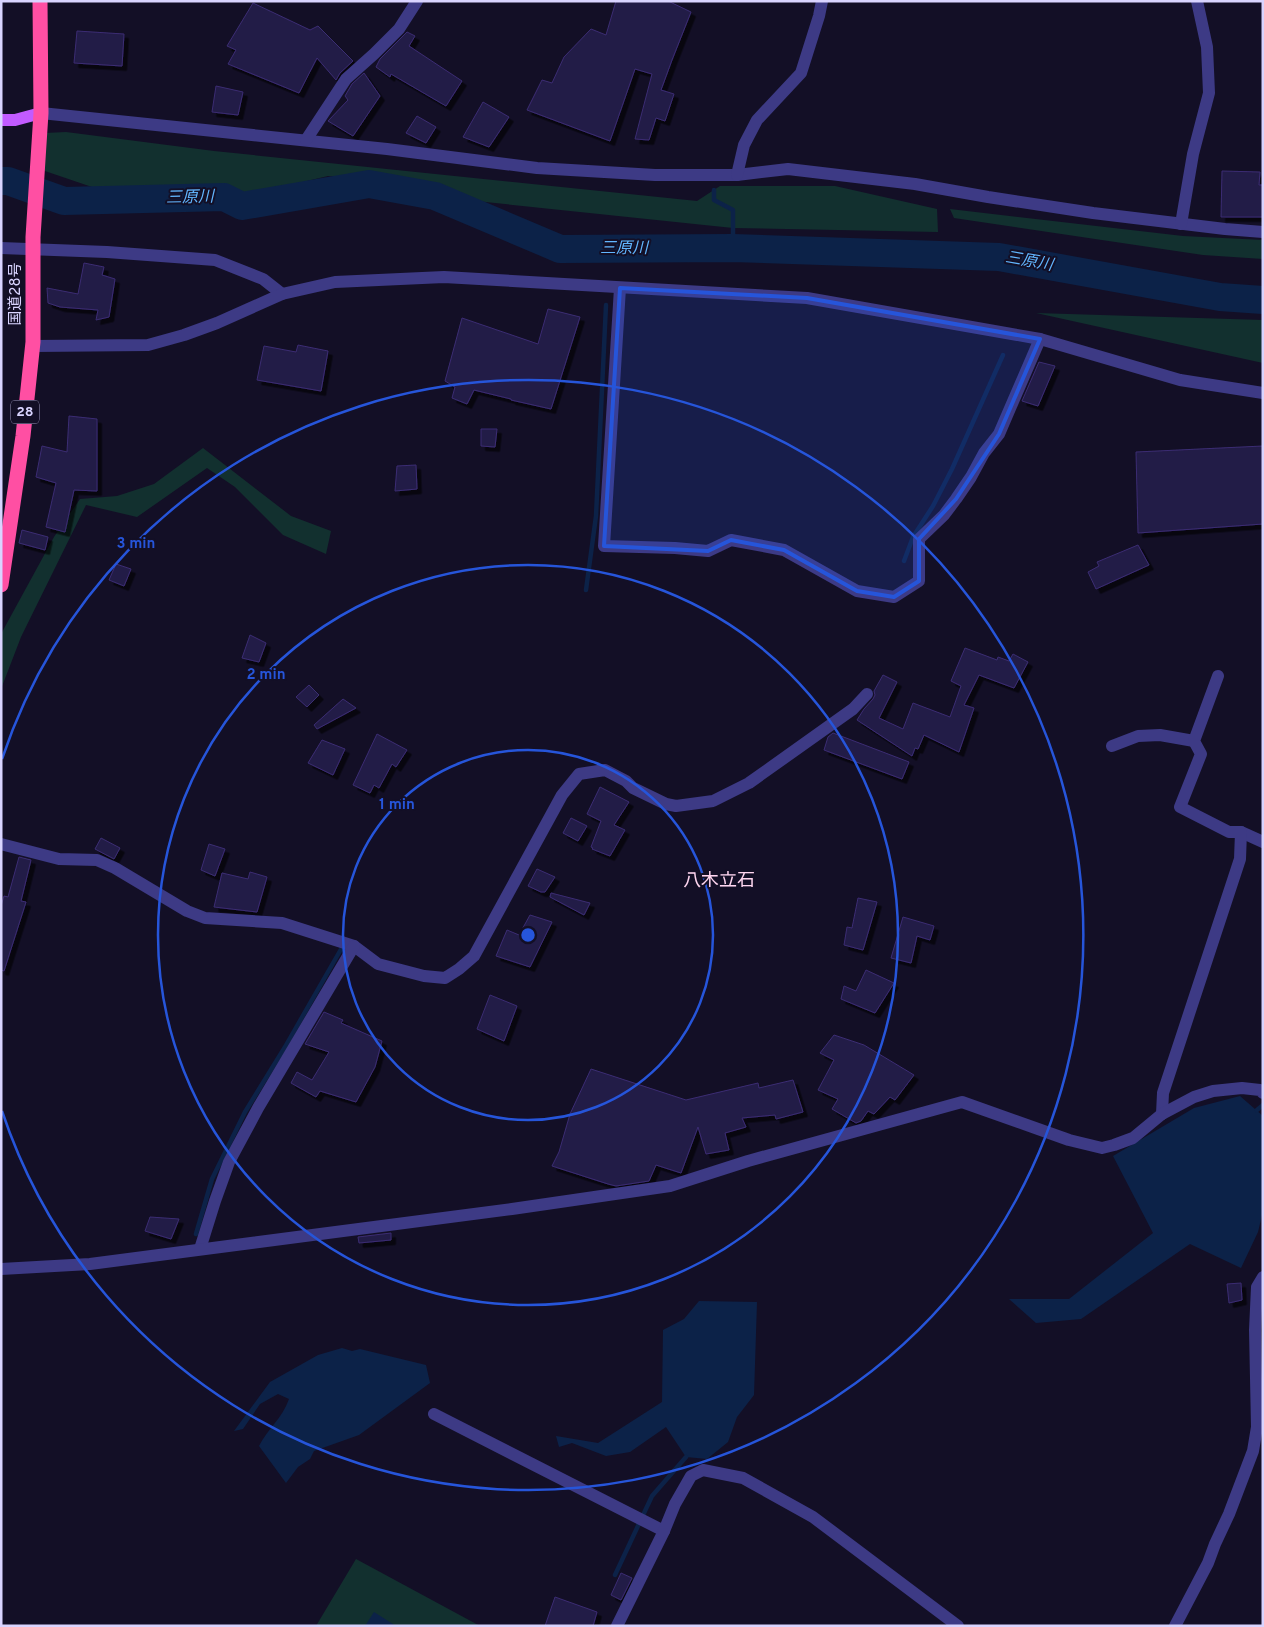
<svg xmlns="http://www.w3.org/2000/svg" width="1264" height="1627" viewBox="0 0 1264 1627" font-family="Overpass,'Noto Sans JP',sans-serif">
	<style>
		.green { fill: #12302f }
		.water { fill: #0c2248 }
		.lines { fill: none; stroke-linecap: round; stroke-linejoin: round }
		.stream { stroke: #0c2248; stroke-width: 4.5 }
		.river { stroke: #0c2248; stroke-width: 28 }
		.building { fill: #241b47; stroke: #3b2d73; filter: url(#shadow) }
		.minor { stroke: #3d3a85; stroke-width: 12 }
		.major { stroke: #c25bff; stroke-width: 12 }
		.highway { stroke: #ff4fa3; stroke-width: 15 }
		.marked { fill: #2655da; fill-opacity: 0.2; stroke: #2655da; stroke-width: 4; stroke-linejoin: round }
		.ring { fill: none; stroke: #2655da; stroke-width: 2.5 }
		.labels { text-anchor: middle; dominant-baseline: central; stroke-width: 4; stroke-linejoin: round; paint-order: stroke }
		.shield { fill: #130f26; stroke: #9e99be; stroke-width: 1 }
		.shield-label { font-size: 14px; font-weight: bold; fill: #d9d4ff }
		.street-label { font-size: 15px; fill: #d9d4ff; stroke: #130f26 }
		.water-label { font-size: 16px; font-style: italic; fill: #62b6ff; stroke: #130f26 }
		.quarter-label { font-size: 18px; fill: #ffd6f0; stroke: #130f26 }
		.centre { fill: #2655da; stroke: #130f26; stroke-width: 2.5 }
		.ring-label { font-size: 15px; text-anchor: middle; font-weight: bold; fill: #2655da; stroke: #130f26; stroke-width: 4; stroke-linejoin: round; paint-order: stroke }
	</style>
	<defs>
		<filter id="shadow"><feDropShadow dx="4.5" dy="4.5" stdDeviation="0" flood-color="#0009"/></filter>
	</defs>
	<rect width="100%" height="100%" fill="#130f26"/>
	<!-- green -->
	<g class="green">
		<polygon points="66,132 214,151 697,201 720,186 835,186 937,209 938,232 733,228 466,200 441,192 375,179 328,176 243,196 230,193 210,194 183,198 150,196 92,187 42,170 45,133"/>
		<polygon points="950,209 1183,236 1263,240 1263,259 1203,255 954,218"/>
		<polygon points="1036,313 1263,320 1263,363"/>
		<polygon points="203,448 291,516 331,531 326,554 283,535 235,487 207,468 137,517 86,505 21,637 1,689 1,634 54,537 80,499 117,496 154,484"/>
		<polygon points="356,1559 480,1626 316,1626"/>
	</g>
	<!-- water -->
	<g class="water">
		<polygon points="1240,1096 1263,1116 1263,1211 1258,1232 1241,1268 1190,1244 1081,1319 1036,1323 1009,1299 1069,1299 1153,1233 1113,1156 1194,1108"/>
		<polygon points="699,1301 757,1302 754,1395 737,1417 728,1442 707,1459 686,1457 666,1427 630,1452 606,1456 572,1443 559,1447 556,1436 598,1443 662,1402 663,1330 684,1319"/>
		<path d="M342 1348 352 1351 360 1349 426 1365 430 1383 359 1435 314 1451 310 1459 298 1467 286 1483 259 1446C268 1428 282 1419 289 1399L278 1394 260 1404 243 1429 234 1431 270 1382 318 1355Z"/>
		<polygon points="374,1612 396,1626 365,1626"/>
	</g>
	<g class="lines">
		<!-- stream -->
		<g class="stream">
			<polyline points="714,190 714,200 733,210 733,248"/>
			<polyline points="904,561 913,537 933,506 952,469 1003,355"/>
			<polyline points="586,590 596,516 606,305"/>
			<polyline points="1257,1110 1263,1105"/>
			<polyline points="196,1234 212,1179 245,1112 285,1047 344,944"/>
			<polyline points="615,1575 652,1496 686,1457"/>
		</g>
		<!-- river -->
		<polyline class="river" points="1,181 8,181 64,201 224,197 242,206 369,184 435,196 560,249 733,248 999,257 1220,297 1263,300"/>
	</g>
	<!-- building -->
	<g class="building">
		<polygon points="616,1 668,1 691,12 672,60 661,90 674,94 665,121 656,118 649,140 635,139 652,74 635,69 610,141 527,110 542,80 552,83 564,57 591,29 606,35"/>
		<polygon points="253,3 310,30 318,26 353,61 340,73 336,80 317,58 299,93 228,64 236,50 227,46"/>
		<polygon points="77,31 124,34 122,66 74,63"/>
		<polygon points="407,32 415,36 409,46 462,81 446,106 391,74 390,77 376,67 380,59"/>
		<polygon points="364,73 380,96 353,136 328,121 348,100 345,96 352,84"/>
		<polygon points="216,86 243,92 238,115 212,112"/>
		<polygon points="483,102 509,117 489,147 463,137"/>
		<polygon points="417,116 436,127 426,143 406,133"/>
		<polygon points="1222,171 1260,172 1259,185 1263,185 1263,217 1221,217"/>
		<polygon points="84,263 104,267 102,275 115,279 109,317 96,320 98,310 60,307 48,303 47,288 78,294"/>
		<polygon points="548,309 580,317 551,409 511,400 511,399 474,390 467,404 452,398 455,387 445,381 462,318 538,344"/>
		<polygon points="298,345 328,351 321,391 257,380 264,346 296,352"/>
		<polygon points="1039,362 1055,366 1038,406 1022,401"/>
		<polygon points="69,416 97,419 97,491 74,490 65,532 46,527 56,483 36,477 42,446 67,452"/>
		<polygon points="481,429 497,429 495,447 481,446"/>
		<polygon points="1263,446 1263,524 1138,533 1136,452"/>
		<polygon points="416,465 417,489 395,491 397,466"/>
		<polygon points="22,530 48,537 45,550 19,543"/>
		<polygon points="1138,545 1149,565 1096,589 1088,572 1099,566 1097,562"/>
		<polygon points="116,564 131,569 124,586 109,580"/>
		<polygon points="250,635 266,643 259,662 242,658"/>
		<polygon points="965,648 997,660 998,657 1009,661 1013,654 1028,662 1014,688 979,675 964,705 974,708 959,752 924,735 918,749 915,748 912,756 857,720 864,709 873,699 875,695 874,691 883,675 897,682 879,718 903,729 913,703 950,717 961,686 951,681"/>
		<polygon points="309,685 319,695 307,707 296,697"/>
		<polygon points="343,699 356,708 317,729 314,725"/>
		<polygon points="833,733 909,762 902,779 824,750 828,737"/>
		<polygon points="377,734 407,750 396,767 392,764 379,788 374,785 370,793 353,785"/>
		<polygon points="322,740 345,749 333,775 308,763"/>
		<polygon points="600,787 629,802 614,825 625,830 610,856 592,849 593,848 591,847 601,821 587,814"/>
		<polygon points="571,818 587,826 578,841 563,833"/>
		<polygon points="101,838 120,848 114,859 95,849"/>
		<polygon points="209,844 225,849 215,876 201,870"/>
		<polygon points="19,857 31,860 21,901 26,902 4,971 1,970 1,906 4,896 8,897"/>
		<polygon points="537,869 555,877 545,892 541,892 528,886"/>
		<polygon points="250,872 267,877 257,912 214,907 222,873 248,879"/>
		<polygon points="551,893 590,903 584,915 550,897"/>
		<polygon points="858,898 877,902 863,950 844,945 847,927 852,928"/>
		<polygon points="530,915 552,922 530,967 496,956 507,930 519,935"/>
		<polygon points="903,917 934,926 930,940 917,936 911,963 891,958"/>
		<polygon points="866,970 894,983 875,1013 841,999 844,986 856,991"/>
		<polygon points="490,995 517,1006 504,1041 477,1029"/>
		<polygon points="324,1012 343,1020 341,1023 382,1041 375,1067 356,1102 320,1091 316,1097 291,1083 297,1072 312,1080 329,1052 305,1044"/>
		<polygon points="834,1035 864,1045 914,1075 895,1100 890,1097 874,1114 868,1111 861,1121 856,1123 832,1109 838,1099 818,1090 834,1060 820,1053"/>
		<polygon points="591,1069 686,1100 758,1083 759,1088 793,1080 803,1112 776,1119 775,1115 742,1118 746,1127 725,1133 729,1150 706,1154 698,1127 681,1173 656,1165 649,1181 616,1186 608,1184 552,1166 559,1152 570,1114"/>
		<polygon points="150,1217 179,1219 171,1239 145,1231"/>
		<polygon points="391,1233 391,1240 359,1243 358,1237"/>
		<polygon points="1241,1283 1242,1300 1229,1303 1227,1284"/>
		<polygon points="621,1573 632,1578 621,1600 611,1595"/>
		<polygon points="555,1597 597,1612 593,1626 545,1626"/>
	</g>
	<g class="lines">
		<!-- minor -->
		<g class="minor">
			<polyline points="41,113 387,149 537,168 655,175 737,175 788,169 915,184 988,197 1093,213 1225,229 1263,232"/>
			<polyline points="306,140 346,79 374,54 399,29 417,1"/>
			<polyline points="737,175 744,145 757,120 801,73 819,16 822,1"/>
			<polyline points="1181,224 1193,154 1209,93 1207,47 1197,1"/>
			<polyline points="1,248 107,252 215,260 263,279 282,294"/>
			<polyline points="620,288 604,546 675,548 708,551 731,540 784,550 857,591 894,597 919,581 919,539 944,515 956,499 971,477 984,453 999,434 1040,339"/>
			<polyline points="33,346 148,345 184,335 217,323 282,294 335,282 444,277 807,298 1040,339 1180,380 1263,393"/>
			<polyline points="1112,746 1138,736 1160,735 1194,741"/>
			<polyline points="1241,832 1263,842"/>
			<polyline points="1,844 59,859 97,860 115,868 187,911 205,918 282,923 354,946 378,964 424,976 445,978 459,969 474,956 562,795 579,774 605,770 626,781 633,788 666,804 676,806 713,801 749,783 853,709 867,694"/>
			<polyline points="1162,1114 1163,1093 1240,859 1241,832 1229,832 1180,807 1201,754 1194,741 1218,676"/>
			<polyline points="200,1249 215,1201 229,1162 258,1108 354,946"/>
			<polyline points="1,1269 90,1264 512,1209 670,1186 748,1161 962,1102 1069,1140 1102,1148 1114,1145 1133,1138 1162,1114 1194,1097 1213,1091 1242,1088 1260,1090 1263,1093"/>
			<polyline points="434,1414 664,1531"/>
			<polyline points="617,1626 664,1531 675,1504 691,1476 703,1470 743,1478 813,1517 958,1626"/>
			<polyline points="1175,1626 1208,1563 1215,1544 1229,1514 1253,1451 1257,1427 1255,1330 1257,1287 1263,1277"/>
		</g>
		<!-- major -->
		<polyline class="major" points="1,120 15,120 41,113"/>
		<!-- highway -->
		<polyline class="highway" points="1,585 23,436 33,342 33,237 41,113 40,1"/>
	</g>
	<!-- marked area -->
	<path class="marked" d="M620 288 807 298 1040 339 999 434 956 499 919 539V581L894 597 857 591 784 550 731 540 708 551 604 546Z"/>
	<!-- distance rings -->
	<g class="ring">
		<circle cx="528" cy="935" r="185"/>
		<circle cx="528" cy="935" r="370"/>
		<path d="M2 759A555 555 0 1 1 2 1111"/>
	</g>
	<g class="labels">
		<!-- shield labels -->
		<rect class="shield" x="11" y="400.5" width="28" height="23" rx="4"/>
		<g class="shield-label">
			<text x="25" y="412">28</text>
		</g>
		<!-- street labels -->
		<g class="street-label">
			<text transform="translate(16 294) rotate(-90)">国道28号</text>
		</g>
		<!-- water labels -->
		<g class="water-label">
			<text transform="translate(190 198) rotate(-1)">三原川</text>
			<text x="624" y="249">三原川</text>
			<text transform="translate(1029 262) rotate(10)">三原川</text>
		</g>
		<!-- quarter labels -->
		<g class="quarter-label">
			<text x="719" y="881">八木立石</text>
		</g>
	</g>
	<circle cx="528" cy="935" r="8" class="centre"/>
	<g class="ring-label">
		<text x="136" y="548">3 min</text>
		<text x="266" y="679">2 min</text>
		<text x="397" y="809">1 min</text>
	</g>
	<!-- border -->
	<rect width="1264" height="1627" fill="none" stroke="#d9d4ff" stroke-width="5"/>
</svg>
